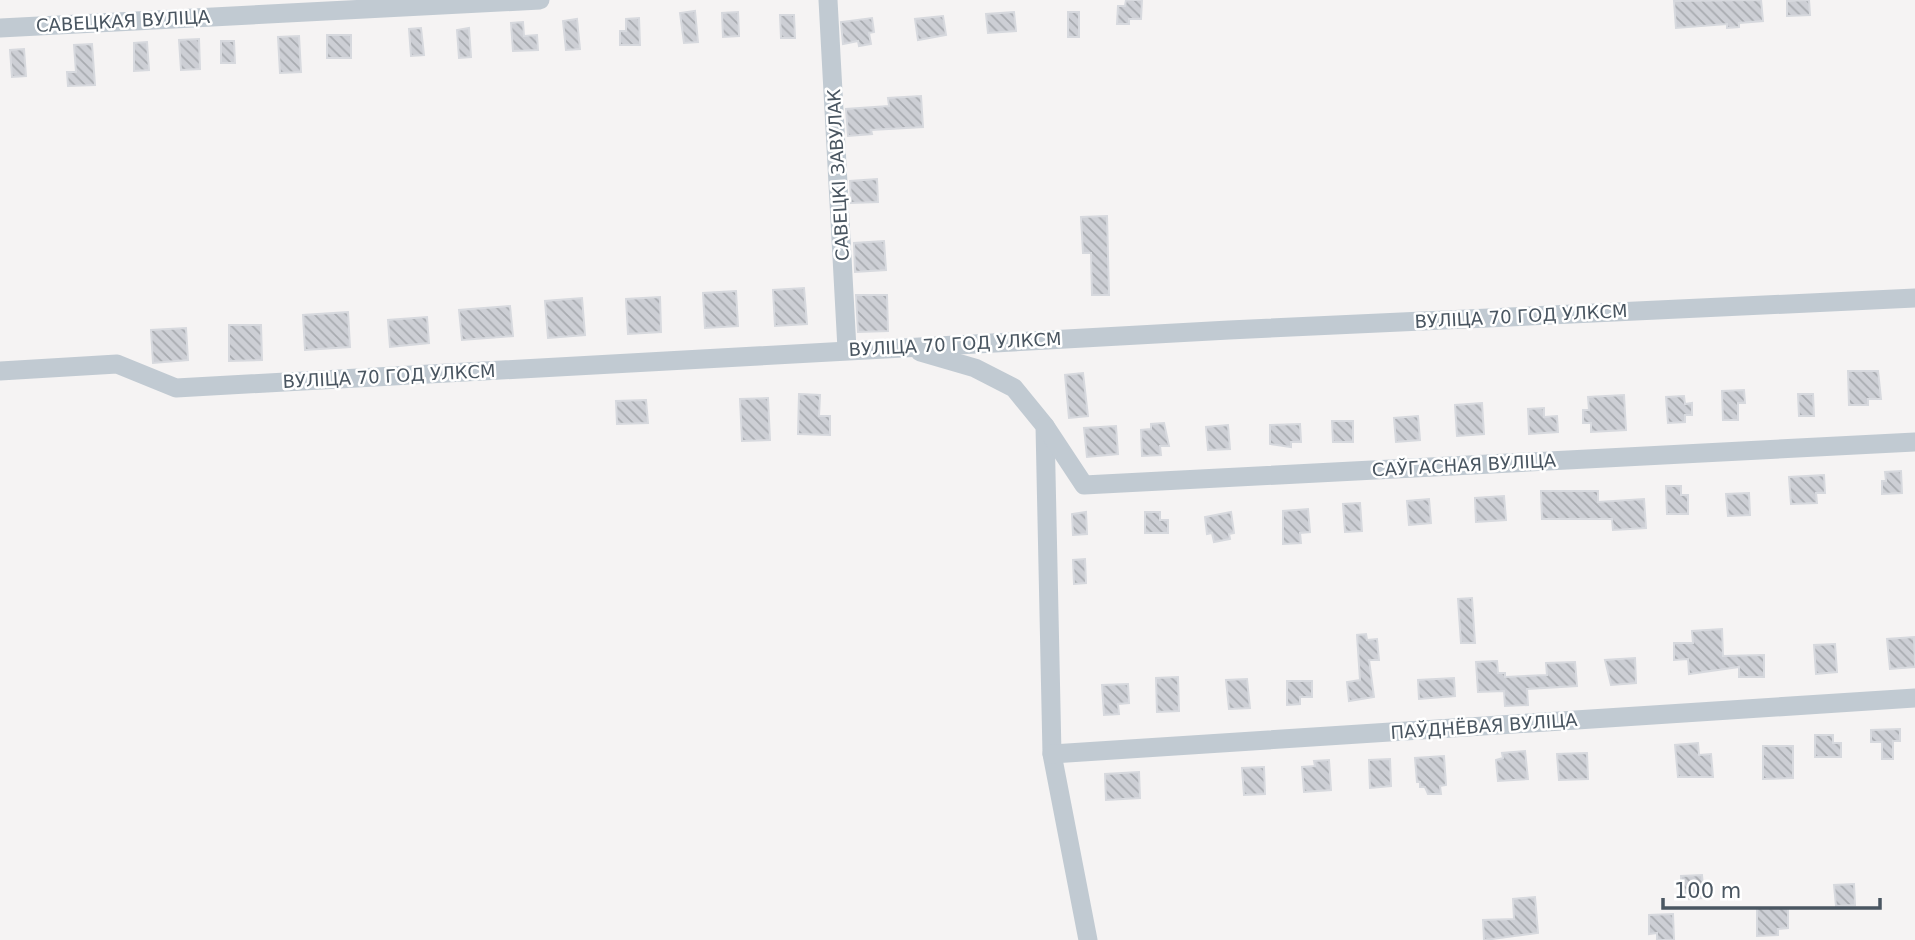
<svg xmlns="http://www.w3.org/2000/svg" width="1915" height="940" viewBox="0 0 1915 940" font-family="'DejaVu Sans',sans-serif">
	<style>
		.building { fill: url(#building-back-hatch); stroke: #d7d9de; stroke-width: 2 }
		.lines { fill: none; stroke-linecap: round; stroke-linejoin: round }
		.minor { stroke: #c1cad2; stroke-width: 19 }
		.labels { text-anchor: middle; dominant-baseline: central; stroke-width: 5; stroke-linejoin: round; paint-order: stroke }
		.street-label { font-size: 18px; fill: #4a5661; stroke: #fff }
	</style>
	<defs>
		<pattern id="building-back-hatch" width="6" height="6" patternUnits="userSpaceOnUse" patternTransform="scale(1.75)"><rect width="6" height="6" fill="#cdcfd5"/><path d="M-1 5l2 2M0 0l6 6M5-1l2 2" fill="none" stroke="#a8abb0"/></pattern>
	</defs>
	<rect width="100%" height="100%" fill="#f5f3f3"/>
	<!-- building -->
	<g class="building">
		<polygon points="1126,0 1142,0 1141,19 1129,19 1129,24 1117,24 1118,6 1125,6"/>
		<polygon points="1761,0 1763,21 1739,23 1739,27 1727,28 1727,24 1676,28 1674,1"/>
		<polygon points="1809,0 1810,15 1787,16 1787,1"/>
		<polygon points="695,11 698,42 684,43 680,13"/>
		<polygon points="738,12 739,36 723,37 722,13"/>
		<polygon points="1014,12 1016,31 988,33 986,14"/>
		<rect x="1068" y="12" width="11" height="25"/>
		<polygon points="780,15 794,15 795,38 781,38"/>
		<polygon points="943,16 946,35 918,40 915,19"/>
		<polygon points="639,18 640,45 620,45 620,31 626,31 626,19"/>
		<polygon points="872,18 874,32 869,33 871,44 859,46 858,41 843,44 841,22"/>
		<polygon points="577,19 580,49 566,50 563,21"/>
		<polygon points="523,22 524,36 537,35 538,50 513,51 511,23"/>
		<polygon points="421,28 424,55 411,56 409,29"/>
		<polygon points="469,28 471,57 459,58 457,30"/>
		<rect x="327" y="35" width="24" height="23"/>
		<polygon points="299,36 301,72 280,73 278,37"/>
		<polygon points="199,39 200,69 181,70 179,40"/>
		<polygon points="221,41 234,41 235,63 221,63"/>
		<polygon points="147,42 149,70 134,71 134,43"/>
		<polygon points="92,44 95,85 68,86 67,72 76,72 74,45"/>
		<polygon points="24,49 26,76 12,77 10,50"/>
		<polygon points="921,96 923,127 871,130 872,134 848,136 846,109 889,106 888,98"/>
		<polygon points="877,179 878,202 851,203 850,181"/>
		<polygon points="1107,216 1109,295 1092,295 1091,253 1083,253 1081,217"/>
		<polygon points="884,241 886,270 855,272 854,243"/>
		<polygon points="804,288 807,324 775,326 773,290"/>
		<polygon points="736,291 738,326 705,328 703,293"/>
		<polygon points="856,295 887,295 888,331 858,332"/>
		<polygon points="660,297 661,332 628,334 626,299"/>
		<polygon points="582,298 585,335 548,338 545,301"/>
		<polygon points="510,306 513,336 462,340 459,310"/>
		<polygon points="348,312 350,347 305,350 303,315"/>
		<polygon points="427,317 429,343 390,347 388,320"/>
		<polygon points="229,325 261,325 262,360 229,361"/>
		<polygon points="186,328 188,360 153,363 151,330"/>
		<polygon points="1848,371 1878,371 1881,399 1868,399 1868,405 1849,405"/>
		<polygon points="1083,373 1088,416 1069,418 1065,375"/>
		<polygon points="1744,390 1745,403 1738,403 1738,420 1723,420 1722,391"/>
		<polygon points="799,394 820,395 819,416 830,416 830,435 798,434"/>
		<polygon points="1798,394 1813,394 1814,416 1799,416"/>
		<polygon points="1624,395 1626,430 1591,432 1591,423 1583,423 1583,410 1589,410 1588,397"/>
		<polygon points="1684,396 1685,404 1692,403 1692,415 1685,415 1685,422 1668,423 1666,397"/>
		<polygon points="768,398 770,440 742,441 740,399"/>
		<polygon points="646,400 648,423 617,424 616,401"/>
		<polygon points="1482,403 1484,434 1457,436 1455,405"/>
		<polygon points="1544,408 1544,417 1557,416 1558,432 1529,434 1528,409"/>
		<polygon points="1418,416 1420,440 1396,442 1394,418"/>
		<polygon points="1332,421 1353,421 1353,442 1333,442"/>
		<polygon points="1164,423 1169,446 1160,446 1161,455 1142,456 1141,430 1151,429 1151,424"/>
		<polygon points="1300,424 1301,442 1291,442 1291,447 1270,444 1270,425"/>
		<polygon points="1228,425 1230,449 1208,450 1206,427"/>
		<polygon points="1116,426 1118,454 1087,457 1084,428"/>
		<polygon points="1901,471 1902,493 1882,494 1882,481 1886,481 1885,472"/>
		<polygon points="1824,475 1825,493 1816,493 1817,503 1791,504 1789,477"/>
		<polygon points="1666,486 1681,486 1681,495 1688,495 1688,514 1667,514"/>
		<polygon points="1541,491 1598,491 1598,502 1644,499 1646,528 1613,530 1612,519 1542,519"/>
		<polygon points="1749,493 1750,515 1728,516 1726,494"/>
		<polygon points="1504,496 1506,520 1476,522 1475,498"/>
		<polygon points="1429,499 1431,523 1409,525 1407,501"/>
		<polygon points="1360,503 1362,531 1345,532 1343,504"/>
		<polygon points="1308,509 1310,532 1300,533 1301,543 1283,544 1283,511"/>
		<polygon points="1086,512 1087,534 1073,535 1072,514"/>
		<polygon points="1145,512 1160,512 1160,520 1168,520 1168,533 1145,533"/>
		<polygon points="1231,512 1234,533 1229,534 1230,539 1214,542 1212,533 1207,534 1205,517"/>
		<polygon points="1085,559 1086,583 1074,584 1073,560"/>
		<polygon points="1472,598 1475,643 1461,643 1458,599"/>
		<polygon points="1722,629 1723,656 1764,655 1764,677 1739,677 1739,667 1689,674 1688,659 1674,660 1674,643 1693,643 1692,631"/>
		<polygon points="1366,634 1367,640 1377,639 1379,660 1369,660 1374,697 1349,701 1347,682 1360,680 1357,635"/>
		<polygon points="1914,637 1915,667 1890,669 1887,639"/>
		<polygon points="1835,644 1837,672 1816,674 1814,645"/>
		<polygon points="1635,658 1636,683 1611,685 1605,660"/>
		<polygon points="1497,661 1498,673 1505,673 1505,677 1547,675 1546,663 1575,662 1577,686 1527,689 1528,705 1505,706 1504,691 1478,692 1476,662"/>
		<polygon points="1178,677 1179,711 1157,712 1156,678"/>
		<polygon points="1454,678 1455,696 1419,699 1418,680"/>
		<polygon points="1247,679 1250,708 1229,709 1226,680"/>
		<polygon points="1287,681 1312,681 1312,697 1300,697 1300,704 1287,705"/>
		<polygon points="1128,684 1129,703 1118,704 1119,714 1104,715 1102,685"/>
		<polygon points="1900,729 1900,741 1893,741 1893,759 1882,759 1882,742 1871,742 1871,730"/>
		<polygon points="1815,735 1833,735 1833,743 1841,743 1841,757 1815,757"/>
		<polygon points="1698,743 1699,755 1711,754 1713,777 1678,777 1675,745"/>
		<polygon points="1763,746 1793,746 1793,778 1763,779"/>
		<polygon points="1525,751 1528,779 1498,781 1496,760 1503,758 1502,753"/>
		<polygon points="1587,753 1588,779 1559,780 1557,754"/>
		<polygon points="1444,756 1446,785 1440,786 1441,794 1428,794 1425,787 1420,787 1420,782 1417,782 1415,758"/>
		<polygon points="1390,759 1391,786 1370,788 1369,760"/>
		<polygon points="1329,760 1331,790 1304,792 1302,767 1315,766 1314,761"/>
		<polygon points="1264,767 1265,794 1244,795 1242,768"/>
		<polygon points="1139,772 1140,798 1106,800 1105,774"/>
		<polygon points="1702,875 1704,898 1682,899 1681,876"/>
		<polygon points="1854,884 1855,905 1836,906 1834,885"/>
		<polygon points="1535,897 1538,933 1484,940 1483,920 1514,919 1513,899"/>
		<polygon points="1757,908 1788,908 1788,928 1778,929 1778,935 1757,936"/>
		<polygon points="1673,914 1674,940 1657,940 1657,933 1649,934 1649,915"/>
	</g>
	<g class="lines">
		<!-- minor -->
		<g class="minor">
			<polyline points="828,0 847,349"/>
			<polyline points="0,28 540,0"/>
			<polyline points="920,352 975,368 1014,388 1045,426 1052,754 1088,940"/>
			<polyline points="0,371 117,364 176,388 1229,330 1915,298"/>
			<polyline points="1045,426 1084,485 1915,442"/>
			<polyline points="1052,754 1915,698"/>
		</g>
	</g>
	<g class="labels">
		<!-- street labels -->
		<g class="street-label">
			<text transform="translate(123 21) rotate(-3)">САВЕЦКАЯ ВУЛІЦА</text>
			<text transform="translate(838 175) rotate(-93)">САВЕЦКІ ЗАВУЛАК</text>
			<text transform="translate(1521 316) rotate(-3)">ВУЛІЦА 70 ГОД УЛКСМ</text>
			<text transform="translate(955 344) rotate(-3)">ВУЛІЦА 70 ГОД УЛКСМ</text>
			<text transform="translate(389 376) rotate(-3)">ВУЛІЦА 70 ГОД УЛКСМ</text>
			<text transform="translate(1464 465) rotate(-3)">САЎГАСНАЯ ВУЛІЦА</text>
			<text transform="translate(1484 726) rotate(-4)">ПАЎДНЁВАЯ ВУЛІЦА</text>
		</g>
	</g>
	<!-- scale -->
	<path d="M1663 898v10h217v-10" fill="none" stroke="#4a5661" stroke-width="3.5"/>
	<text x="1674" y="898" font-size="21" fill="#4a5661" stroke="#ffffff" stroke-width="5" paint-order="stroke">100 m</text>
</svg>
